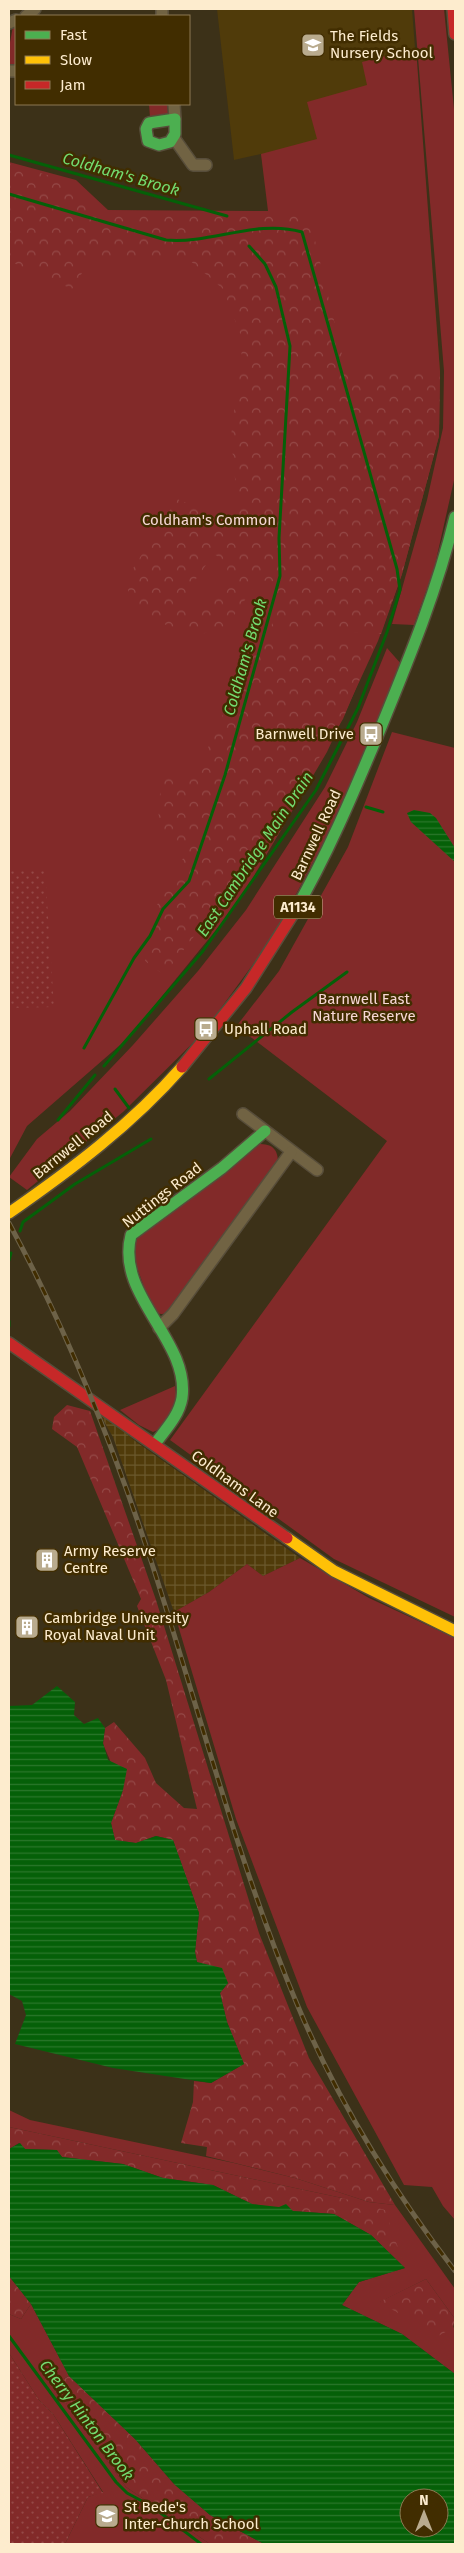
<svg xmlns="http://www.w3.org/2000/svg" width="464" height="2553" viewBox="0 0 464 2553" font-family="'Fira Sans',sans-serif">
	<style>
		.built { fill: #503b0a }
		.industrial { fill: url(#industrial-grid) }
		.green { fill: #822a29 }
		.forest { fill: url(#forest-crowns); fill-rule: evenodd }
		.garden { fill: url(#garden-dots) }
		.water { fill: url(#water-rules); fill-rule: evenodd }
		.lines { fill: none; stroke-linecap: round; stroke-linejoin: round }
		.stream { stroke: #056008; stroke-width: 3 }
		.street-casing { stroke: #574d3a; stroke-width: 14 }
		.fast-casing { stroke: #574d3a; stroke-width: 14 }
		.slow-casing { stroke: #574d3a; stroke-width: 14 }
		.jam-casing { stroke: #574d3a; stroke-width: 14 }
		.street { stroke: #716343; stroke-width: 11 }
		.fast { stroke: #4caf50; stroke-width: 11 }
		.slow { stroke: #ffc107; stroke-width: 11 }
		.jam { stroke: #c62828; stroke-width: 11 }
		.rail-casing { stroke: #6d6248; stroke-width: 5 }
		.rail { stroke: #412d00; stroke-width: 3; stroke-dasharray: 9; stroke-linecap: butt }
		.labels { text-anchor: middle; dominant-baseline: central; stroke-width: 5; stroke-linejoin: round; paint-order: stroke }
		.shield { fill: #412d00; stroke: #c5b390; stroke-width: 1 }
		.shield-label { font-size: 14px; font-weight: bold; fill: #fdecce }
		.poi-label { font-size: 15px; fill: #fdecce; stroke: #412d00; text-anchor: start }
		.park-label { font-size: 15px; fill: #f7d7d5; stroke: #412d00 }
		.street-label { font-size: 15px; fill: #fdecce; stroke: #412d00 }
		.water-label { font-size: 16px; font-style: italic; fill: #73dc6f; stroke: #412d00 }
	</style>
	<defs>
		<pattern id="industrial-grid" width="8" height="8" patternUnits="userSpaceOnUse" patternTransform="scale(1.25)"><rect width="8" height="8" fill="#503b0a"/><path d="M0 4h8M4 0v8" fill="none" stroke="#6a582c"/></pattern>
		<pattern id="forest-crowns" width="20" height="18" patternUnits="userSpaceOnUse" patternTransform="scale(1.25)"><rect width="20" height="18" fill="#822a29"/><path d="M2 6a3 3 0 1 1 6 0M12 15a3 3 0 1 1 6 0" fill="none" stroke="#954947"/></pattern>
		<pattern id="garden-dots" width="8" height="8" patternUnits="userSpaceOnUse" patternTransform="scale(1.25)"><rect width="8" height="8" fill="#822a29"/><path d="M2 2h.1M6 6h.1" fill="none" stroke="#954947" stroke-width="1.8" stroke-linecap="round"/></pattern>
		<pattern id="water-rules" width="6" height="5" patternUnits="userSpaceOnUse" patternTransform="scale(1.25)"><rect width="6" height="5" fill="#056008"/><path d="M0 2.5h6" fill="none" stroke="#2a772b"/></pattern>
	</defs>
	<rect width="100%" height="100%" fill="#3c3118"/>
	<!-- built -->
	<polygon class="built" points="217,9 412,9 440,371 269,211 261,154 234,160"/>
	<!-- industrial -->
	<polygon class="industrial" points="96,1408 135,1441 300,1558 263,1576 247,1564 209,1592 174,1612 113,1437"/>
	<!-- green -->
	<g class="green">
		<polygon points="414,9 444,9 455,119 455,476 434,569 414,625 392,624 427,500 443,428 444,371"/>
		<polygon points="16,25 16,66 9,65 9,48 13,26"/>
		<polygon points="416,48 440,371 439,436 402,574 378,641 327,752 238,903 127,1039 27,1126 9,1160 9,162 76,180 108,210 268,211 261,154 317,139 307,102 367,85 362,62"/>
		<polygon points="149,104 167,104 168,114 150,117"/>
		<polygon points="387,648 402,665 331,829 273,937 202,1034 123,1112 27,1190 9,1177 37,1139 70,1111 133,1045 198,971 246,910 325,787 357,722"/>
		<polygon points="392,732 455,748 455,1617 334,1559 170,1440 387,1141 252,1038 235,1028 279,971 348,847"/>
		<path d="M258 1144C273 1144 278 1149 278 1164L172 1310C164 1315 159 1316 152 1309L130 1248 133 1238Z"/>
		<polygon points="175,1386 177,1402 162,1428 153,1432 139,1425 120,1410"/>
		<polygon points="300,1558 369,1598 455,1638 455,2220 443,2206 432,2187 404,2185 307,2007 236,1819 174,1612 209,1592 247,1564 263,1576"/>
		<polygon points="9,2110 30,2120 234,2163 295,2178 369,2202 395,2205 455,2289 455,2319 426,2279 380,2302 453,2328 455,2325 455,2374 402,2334 342,2305 359,2282 405,2268 342,2198 9,2127"/>
		<polygon points="31,2304 69,2376 53,2385 126,2487 210,2544 65,2544 88,2497 103,2492 53,2414 39,2400 9,2353 9,2314 21,2319"/>
	</g>
	<!-- forest -->
	<g class="forest">
		<path d="M9 163 50 176 104 213 128 215 308 211 346 371H440L439 436 402 574 381 634 271 629 279 582 259 580 225 628 193 636 169 627 142 609 128 591 130 573 177 499 231 522 239 521 231 436 243 341 223 289 188 259 92 257 72 289 9 261ZM214 554 226 562C231 580 220 593 210 607L197 609 186 604 188 590Z"/>
		<polygon points="256,642 374,645 343,719 268,841 164,975 145,961 152,914 186,853 158,824 161,778 188,777 206,752"/>
		<polygon points="67,1405 90,1411 156,1600 259,1933 309,2058 395,2205 369,2202 295,2178 206,2156 207,2147 181,2143 193,2102 194,2081 211,2083 244,2064 227,2022 220,1993 228,1983 197,1962 195,1952 199,1913 173,1840 156,1836 136,1843 115,1840 111,1823 123,1790 103,1744 105,1728 114,1722 145,1758 156,1783 184,1808 197,1809 166,1680 137,1606 141,1599 77,1447 52,1429 54,1417"/>
		<polygon points="9,2127 342,2198 385,2210 405,2268 371,2235 334,2214 293,2211 252,2204 213,2185 163,2178 123,2164 62,2157 56,2150 25,2149 19,2143 9,2149"/>
		<polygon points="9,2276 31,2304 21,2319 9,2314"/>
		<polygon points="426,2279 455,2319 453,2328 438,2336 379,2302"/>
		<polygon points="69,2376 135,2439 173,2483 210,2515 264,2544 210,2544 126,2487 53,2385"/>
	</g>
	<!-- garden -->
	<g class="garden">
		<polygon points="45,870 54,1007 9,1008 9,871"/>
		<polygon points="9,2353 39,2400 53,2414 103,2493 88,2497 65,2544 9,2544"/>
	</g>
	<!-- water -->
	<g class="water">
		<polygon points="414,810 430,813 436,818 455,848 455,862 411,822 407,813"/>
		<polygon points="57,1686 75,1702 74,1715 84,1724 98,1718 105,1728 103,1743 108,1760 127,1769 123,1790 111,1823 115,1840 136,1843 156,1836 173,1840 199,1913 195,1952 197,1962 222,1968 228,1983 220,1993 227,2022 244,2064 211,2083 113,2068 15,2044 26,2015 22,2001 9,1994 9,1706 32,1705"/>
		<path d="M20 2143 25 2149 57 2150 62 2157 123 2164 163 2178 213 2185 252 2204 279 2207 286 2204 293 2211 334 2214 371 2235 405 2268 359 2282 342 2305 402 2334 455 2374V2544H264L210 2515 175 2485 135 2439 69 2376 31 2304 9 2276V2149ZM409 2498H439V2528H409Z"/>
	</g>
	<g class="lines">
		<!-- stream -->
		<g class="stream">
			<polyline points="9,155 227,216"/>
			<path d="M9 194 166 240C212 244 256 219 302 232L397 569 400 590 387 632 358 708 316 790 203 951 104 1066"/>
			<polyline points="366,807 383,812"/>
			<polyline points="84,1048 134,958 150,936 163,909 189,881 225,775 280,576 279,538 290,346 276,287 265,264 249,246"/>
			<polyline points="209,1079 292,1012 347,972"/>
			<polyline points="115,1089 129,1108"/>
			<polyline points="58,1120 95,1075"/>
			<polyline points="20,1231 23,1222 75,1184 151,1139"/>
			<polyline points="9,1260 11,1253"/>
			<polyline points="9,1321 9,1326"/>
			<polyline points="9,2336 116,2482 127,2493 153,2507 201,2544"/>
		</g>
		<!-- street casing -->
		<g class="street-casing">
			<g id="street">
				<polyline points="162,9 162,16"/>
				<polyline points="26,16 35,9"/>
				<polyline points="9,23 16,20"/>
				<polyline points="9,71 16,71"/>
				<polyline points="174,104 175,119"/>
				<polyline points="174,138 193,165 206,165"/>
				<polyline points="243,1114 317,1170"/>
				<polyline points="159,1328 173,1314 291,1152"/>
			</g>
		</g>
		<!-- fast casing -->
		<g class="fast-casing">
			<g id="fast">
				<polygon points="175,119 175,134 170,142 159,145 148,141 146,129 149,123"/>
				<path d="M293 914C327 856 353 794 379 732 408 661 437 591 455 517"/>
				<path d="M155 1444C165 1430 179 1416 182 1398 190 1340 115 1296 131 1235L222 1168 265 1131"/>
			</g>
		</g>
		<!-- slow casing -->
		<g class="slow-casing">
			<g id="slow">
				<path d="M9 1213C71 1170 132 1124 182 1067"/>
				<polyline points="287,1538 334,1571 455,1631"/>
			</g>
		</g>
		<!-- jam casing -->
		<g class="jam-casing">
			<g id="jam">
				<polyline points="453,9 455,34"/>
				<polyline points="182,1067 246,988 293,914"/>
				<polyline points="9,1343 287,1538"/>
			</g>
		</g>
		<!-- street -->
		<use href="#street" class="street"/>
		<!-- fast -->
		<use href="#fast" class="fast"/>
		<!-- slow -->
		<use href="#slow" class="slow"/>
		<!-- jam -->
		<use href="#jam" class="jam"/>
		<!-- rail casing -->
		<g class="rail-casing">
			<path id="rail" d="M9 1223C68 1332 115 1450 153 1567 200 1713 238 1863 297 2004 337 2100 392 2189 455 2271"/>
		</g>
		<!-- rail -->
		<use href="#rail" class="rail"/>
	</g>
	<!-- icons -->
	<defs>
		<g id="school-square" transform="scale(1.25)"><rect x="-9" y="-9" width="18" height="18" rx="4" fill="#b9ab8e" stroke="#412d00"/><path d="M0-5L7-2L0 1L-7-2ZM-4 1L0 2.5L4 1V4Q0 6-4 4Z" fill="#fff"/></g>
		<g id="bus-square" transform="scale(1.25)"><rect x="-9" y="-9" width="18" height="18" rx="4" fill="#b9ab8e" stroke="#412d00"/><path d="M-5-6H5V4H4V6H2V4H-2V6H-4V4H-5ZM-3.5-4V0h7V-4ZM-3.5 1.2v1.5H-2V1.2ZM2 1.2v1.5H3.5V1.2Z" fill="#fff"/></g>
		<g id="building-square" transform="scale(1.25)"><rect x="-9" y="-9" width="18" height="18" rx="4" fill="#b9ab8e" stroke="#412d00"/><path d="M-4-6H4V6H1V3H-1V6H-4ZM-2.5-4.3h1.7v1.8h-1.7ZM.8-4.3h1.7v1.8H.8ZM-2.5-1h1.7V.8h-1.7ZM.8-1h1.7V.8H.8Z" fill="#fff"/></g>
	</defs>
	<g fill-rule="evenodd">
		<use href="#school-square" x="313" y="45"/>
		<use href="#bus-square" x="371" y="734"/>
		<use href="#bus-square" x="206" y="1029"/>
		<use href="#building-square" x="47" y="1560"/>
		<use href="#building-square" x="27" y="1627"/>
		<use href="#school-square" x="107" y="2516"/>
	</g>
	<g class="labels">
		<!-- shield labels -->
		<rect class="shield" x="274" y="895.5" width="48" height="23" rx="4"/>
		<g class="shield-label">
			<text x="298" y="907">A1134</text>
		</g>
		<!-- poi labels -->
		<g class="poi-label">
			<text x="330" y="36">The Fields<tspan x="330" dy="17">Nursery School</tspan></text>
			<text x="354" y="734" text-anchor="end">Barnwell Drive</text>
			<text x="224" y="1029">Uphall Road</text>
			<text x="64" y="1551">Army Reserve<tspan x="64" dy="17">Centre</tspan></text>
			<text x="44" y="1618">Cambridge University<tspan x="44" dy="17">Royal Naval Unit</tspan></text>
			<text x="124" y="2507">St Bede's<tspan x="124" dy="17">Inter-Church School</tspan></text>
		</g>
		<!-- park labels -->
		<g class="park-label">
			<text x="209" y="520">Coldham's Common</text>
			<text x="364" y="999">Barnwell East<tspan x="364" dy="17">Nature Reserve</tspan></text>
		</g>
		<!-- street labels -->
		<g class="street-label">
			<text transform="translate(316 835) rotate(-65)">Barnwell Road</text>
			<text transform="translate(73 1145) rotate(-39)">Barnwell Road</text>
			<text transform="translate(162 1195) rotate(-38)">Nuttings Road</text>
			<text transform="translate(235 1484) rotate(36)">Coldhams Lane</text>
		</g>
		<!-- water labels -->
		<g class="water-label">
			<text transform="translate(121 174) rotate(16)">Coldham's Brook</text>
			<text transform="translate(245 657) rotate(-74)">Coldham's Brook</text>
			<text transform="translate(255 854) rotate(-56)">East Cambridge Main Drain</text>
			<text transform="translate(87 2420) rotate(53)">Cherry Hinton Brook</text>
		</g>
	</g>
	<!-- border -->
	<rect width="464" height="2553" fill="none" stroke="#fdecce" stroke-width="20"/>
	<!-- legend -->
	<rect x="15" y="15" width="175" height="90" fill="#412d00" stroke="#8c7952"/>
	<rect x="25" y="31" width="25" height="8" fill="#4caf50" stroke="#8c7952"/>
	<text x="60" y="40" font-size="15" fill="#fdecce">Fast</text>
	<rect x="25" y="56" width="25" height="8" fill="#ffc107" stroke="#8c7952"/>
	<text x="60" y="65" font-size="15" fill="#fdecce">Slow</text>
	<rect x="25" y="81" width="25" height="8" fill="#c62828" stroke="#8c7952"/>
	<text x="60" y="90" font-size="15" fill="#fdecce">Jam</text>
	<!-- north arrow -->
	<g transform="translate(424 2513)"><circle r="24" fill="#412d00" stroke="#8c7952"/>
	<path d="M0-4L9 19L0 12L-9 19Z" fill="#b9ab8e"/>
	<text y="-8" font-size="14" font-weight="bold" text-anchor="middle" fill="#fdecce">N</text>
	</g>
</svg>
